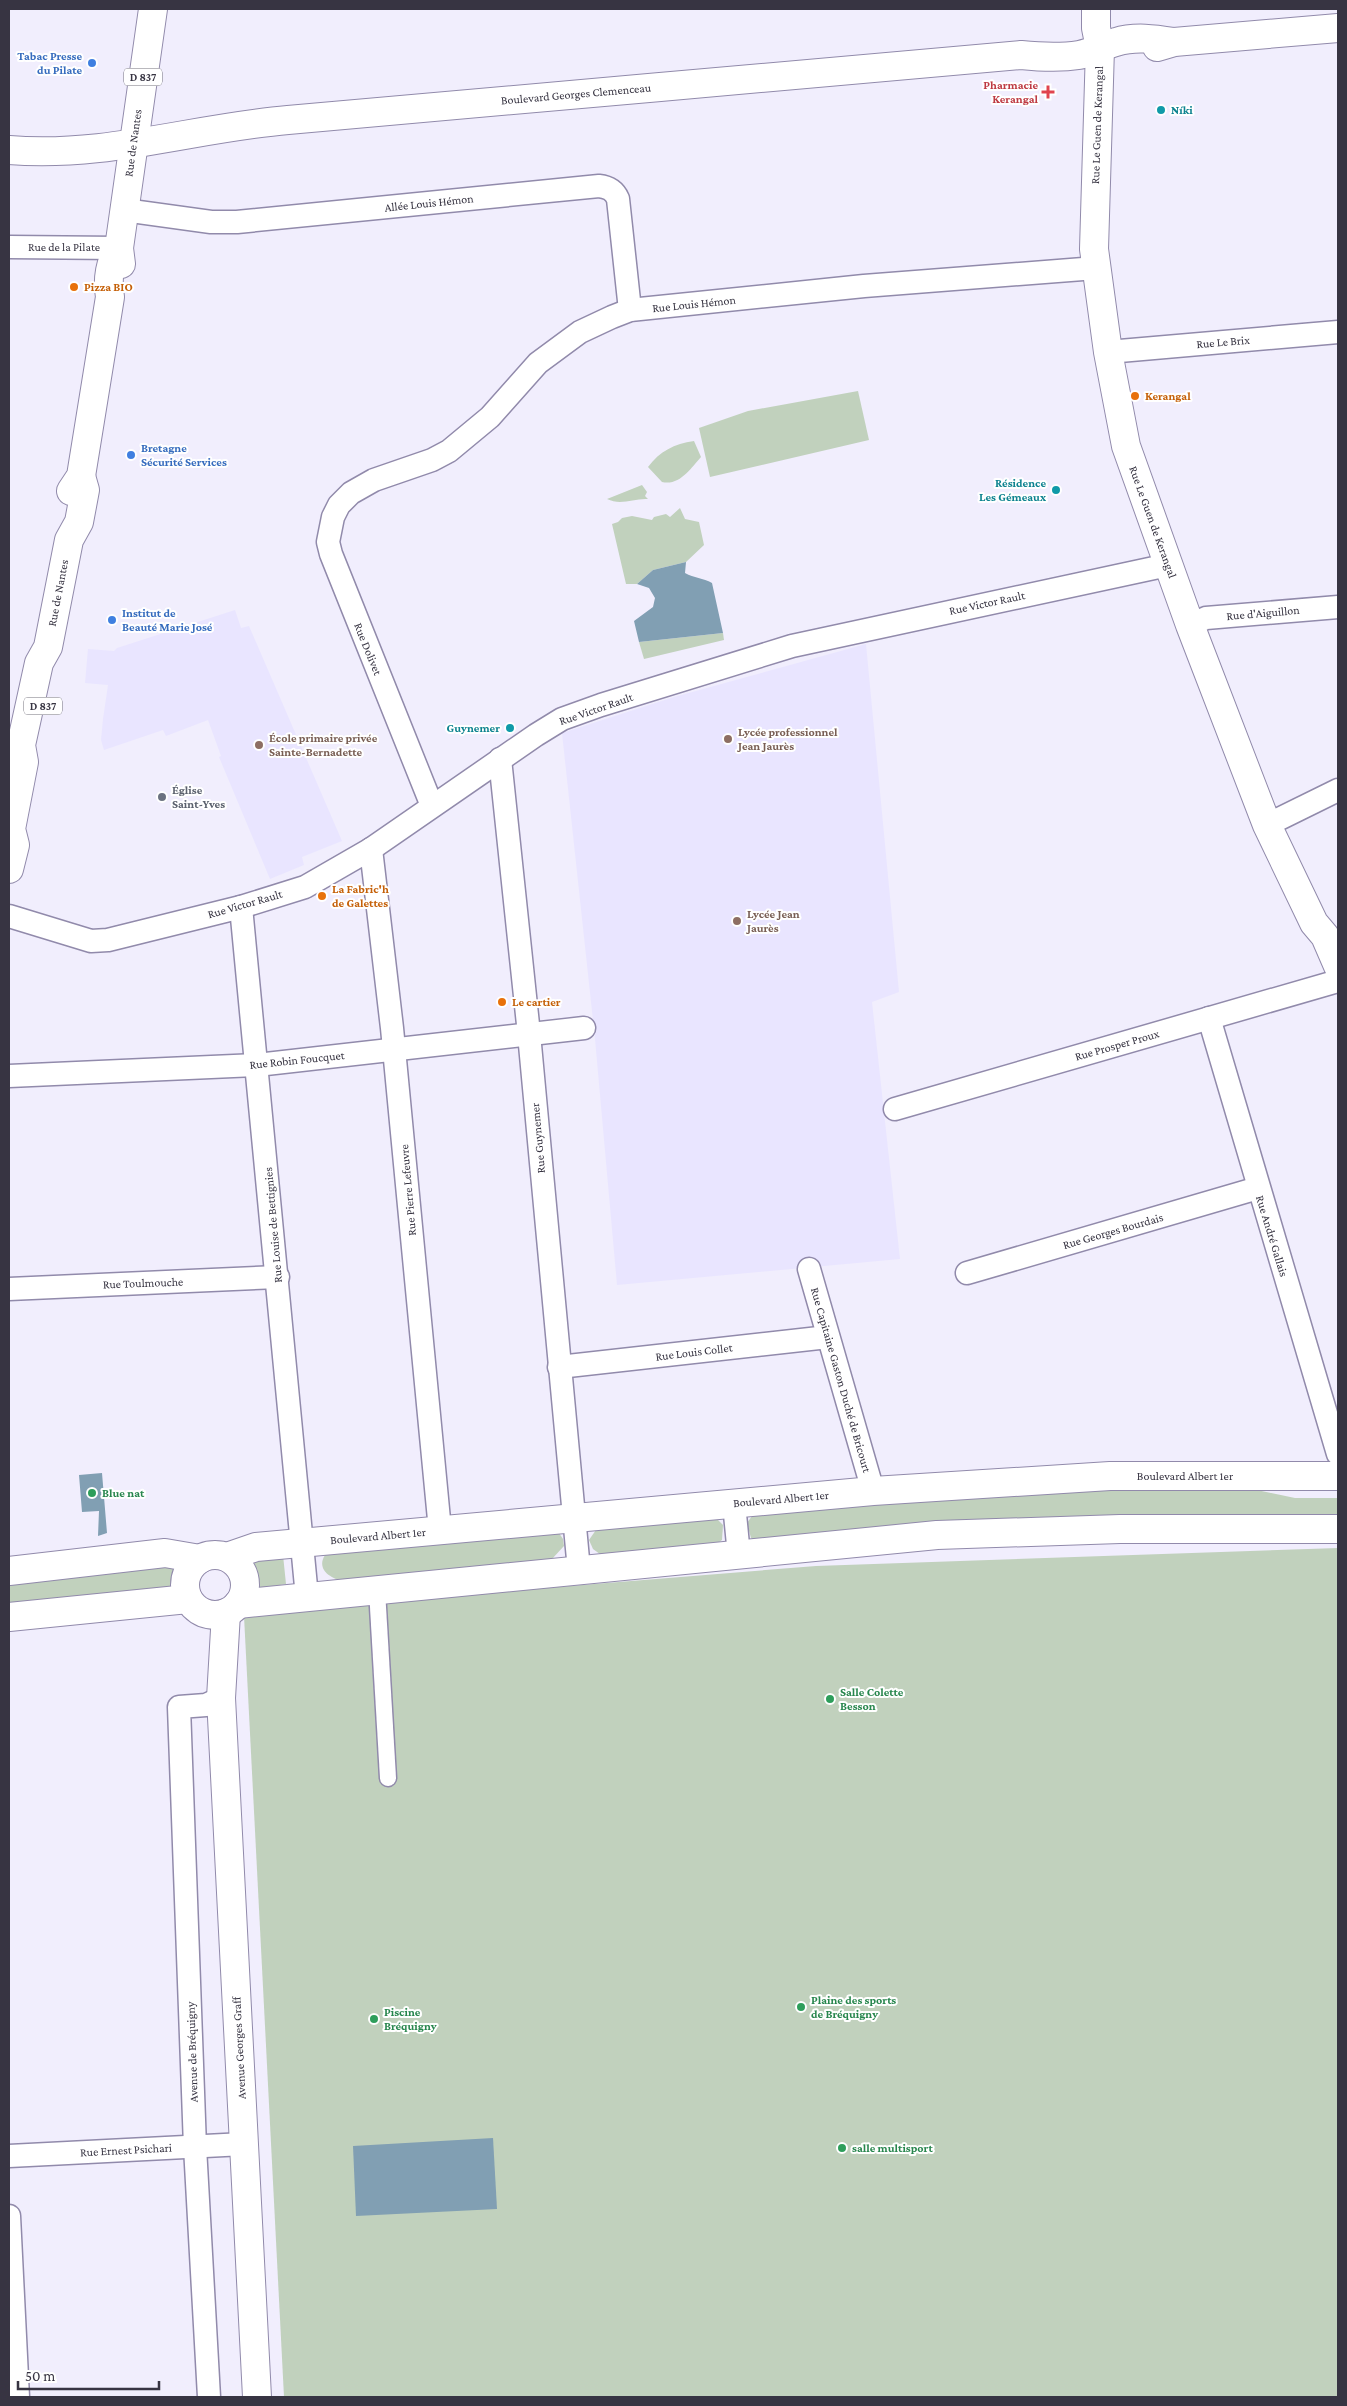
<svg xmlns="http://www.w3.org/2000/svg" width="1347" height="2406" viewBox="0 0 1347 2406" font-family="'Crimson Pro',serif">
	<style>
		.built { fill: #e9e5ff }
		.green { fill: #c1d1bd }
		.water { fill: #819fb3 }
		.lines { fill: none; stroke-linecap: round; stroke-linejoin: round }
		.pedestrian-casing { stroke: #918aab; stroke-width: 19 }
		.minor-casing { stroke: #918aab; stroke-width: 25 }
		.tertiary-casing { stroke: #918aab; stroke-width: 30 }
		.secondary-casing { stroke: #918aab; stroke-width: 30 }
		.primary-casing { stroke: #918aab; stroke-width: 30 }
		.pedestrian { stroke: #fff; stroke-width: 16 }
		.minor { stroke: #fff; stroke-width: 22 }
		.tertiary { stroke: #fff; stroke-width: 28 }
		.secondary { stroke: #fff; stroke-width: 28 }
		.primary { stroke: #fff; stroke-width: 28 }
		.shop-dot { fill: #3f7fe0; stroke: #fff; stroke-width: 2 }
		.health-dot { fill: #e0444e; stroke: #fff; stroke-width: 2 }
		.culture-dot { fill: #0f9aa8; stroke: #fff; stroke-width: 2 }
		.food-dot { fill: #e8710a; stroke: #fff; stroke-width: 2 }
		.education-dot { fill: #8d6e63; stroke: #fff; stroke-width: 2 }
		.worship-dot { fill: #6b7280; stroke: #fff; stroke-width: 2 }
		.leisure-dot { fill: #2e9e5b; stroke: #fff; stroke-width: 2 }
		.labels { text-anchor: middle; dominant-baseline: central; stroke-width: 4; stroke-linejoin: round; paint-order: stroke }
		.shield { fill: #fff; stroke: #73717b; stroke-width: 1 }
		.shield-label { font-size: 11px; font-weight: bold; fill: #373442 }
		.shop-label { font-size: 12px; font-weight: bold; fill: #366cbe; stroke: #fff; text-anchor: start }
		.health-label { font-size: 12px; font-weight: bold; fill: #be3a42; stroke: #fff; text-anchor: end }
		.street-label { font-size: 12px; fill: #373442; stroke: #fff }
		.culture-label { font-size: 12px; font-weight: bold; fill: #0d838f; stroke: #fff; text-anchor: end }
		.food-label { font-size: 12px; font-weight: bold; fill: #c56008; stroke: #fff; text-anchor: start }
		.education-label { font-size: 12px; font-weight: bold; fill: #785e54; stroke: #fff; text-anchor: start }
		.worship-label { font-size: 12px; font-weight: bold; fill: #5b616d; stroke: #fff; text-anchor: start }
		.leisure-label { font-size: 12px; font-weight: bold; fill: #27864d; stroke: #fff; text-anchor: start }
	</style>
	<rect width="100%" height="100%" fill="#f1eefd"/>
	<!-- built -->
	<g class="built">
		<polygon points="235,610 241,628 249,626 342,841 302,857 304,865 270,879 219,757 221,756 208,720 166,736 163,730 104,750 101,740 103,719 108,685 85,683 88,649 114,651 117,648"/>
		<polygon points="866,644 899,992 872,1002 900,1259 617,1285 595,1039 562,733 674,697"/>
	</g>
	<!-- green -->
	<g class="green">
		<polygon points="858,391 869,440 710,477 699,428 748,411"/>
		<path d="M694 441 701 457C691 468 680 486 662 482L648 467C660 451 674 444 694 441Z"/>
		<path d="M642 485 647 492 645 496 648 499C634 498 621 506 607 499Z"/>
		<polygon points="680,508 685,519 699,522 704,545 686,562 653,570 637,584 626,584 612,524 618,522 622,518 632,516 652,520 654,517 666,514 670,517"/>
		<polygon points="723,633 724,640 644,659 639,642"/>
		<polygon points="1243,1487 1295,1498 1338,1498 1338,1520 757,1542 751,1538 747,1523 752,1516 760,1513 980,1494"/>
		<polygon points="709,1516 718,1520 723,1525 722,1540 715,1545 604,1557 593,1549 589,1540 598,1527"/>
		<path d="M559 1533 563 1539 564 1546 552 1559 347 1582C330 1579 312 1568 329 1550Z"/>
		<polygon points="1338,1548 1338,2397 284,2397 244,1616 247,1612 816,1566"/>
		<polygon points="283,1555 286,1584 256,1589 256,1577 247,1560"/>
		<polygon points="180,1566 179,1586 9,1607 9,1583"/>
	</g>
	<!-- water -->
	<g class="water">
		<path d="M686 562 685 573C694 578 703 578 712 583L723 633 639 642 634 621 653 607 655 598 649 588 637 584 653 570Z"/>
		<polygon points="102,1473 107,1533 98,1536 99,1511 82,1512 79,1475"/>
		<polygon points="493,2138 497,2209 356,2216 353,2146"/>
	</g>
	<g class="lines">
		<!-- pedestrian casing -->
		<g class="pedestrian-casing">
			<polyline id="pedestrian" points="377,1590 388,1778"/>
		</g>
		<!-- minor casing -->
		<g class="minor-casing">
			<g id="minor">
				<path d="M124 210 211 222H237L599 186C608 187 614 190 618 199L630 310"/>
				<polyline points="9,247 119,248"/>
				<polyline points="1108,352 1338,332"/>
				<polyline points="1190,625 1206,618 1338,607"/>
				<polyline points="500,759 529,1034 579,1570"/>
				<polyline points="432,806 331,554 328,542 333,517 339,505 351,493 374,480 432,460 449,451 490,417 538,363 580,332 612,317 630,310 864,286 1096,268"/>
				<polyline points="1267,825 1338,790"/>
				<polyline points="371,849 392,1028 440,1530"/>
				<polyline points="241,907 307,1597"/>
				<polyline points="9,916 91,941 108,940 241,907 305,887 371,849 536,735 562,719 601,705 792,646 1168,565"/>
				<polyline points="1209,1018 1338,1454"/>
				<polyline points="9,1076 257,1065 584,1028"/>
				<polyline points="895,1109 1338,981"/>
				<polyline points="809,1269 873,1491"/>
				<polyline points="967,1273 1258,1188"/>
				<polyline points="9,1289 278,1277"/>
				<polyline points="559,1367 828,1337"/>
				<polyline points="734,1504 739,1555"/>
				<polyline points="9,2156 244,2144"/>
				<polyline points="9,2216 18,2397"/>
				<polyline points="209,2397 195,2147 179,1707 206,1705 221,1698"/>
			</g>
		</g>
		<!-- tertiary casing -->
		<g class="tertiary-casing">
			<g id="tertiary">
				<polyline points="1096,9 1096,28 1100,48 1094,249 1108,352 1126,446 1190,625 1267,825 1314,923 1325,936 1338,966"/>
				<polyline points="226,1613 221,1698 257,2397"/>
			</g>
		</g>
		<!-- secondary casing -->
		<g class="secondary-casing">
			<g id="secondary">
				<circle cx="215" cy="1585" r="30"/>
				<polyline points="227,1557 256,1547 873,1491 1110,1476 1338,1476"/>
				<polyline points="9,1571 165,1553 200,1559"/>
				<polyline points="238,1604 937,1535 1120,1529 1338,1529"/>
				<polyline points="9,1617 188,1599"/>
			</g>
		</g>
		<!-- primary casing -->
		<g class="primary-casing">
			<g id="primary">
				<polyline points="1157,47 1174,42 1338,28"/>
				<path d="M9 150C106 158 193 128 288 120 532 98 777 77 1021 55 1041 57 1060 58 1079 55 1092 53 1104 45 1116 42 1135 36 1155 39 1174 42"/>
				<polyline points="121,264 119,248 153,9"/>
				<path d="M71 491 81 476 110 297C107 279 109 264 119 248"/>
				<polyline points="9,869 15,845 11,829 24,762 21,745 39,663 48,647 69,540 79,522 85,490 81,476"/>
			</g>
		</g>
		<!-- pedestrian -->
		<use href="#pedestrian" class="pedestrian"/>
		<!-- minor -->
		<use href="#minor" class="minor"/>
		<!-- tertiary -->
		<use href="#tertiary" class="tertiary"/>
		<!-- secondary -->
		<use href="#secondary" class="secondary"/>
		<!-- primary -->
		<use href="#primary" class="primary"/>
	</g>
	<!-- markers -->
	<g class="shop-dot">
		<circle cx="92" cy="63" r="5"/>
		<circle cx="131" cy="455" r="5"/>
		<circle cx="112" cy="620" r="5"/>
	</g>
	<path class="health-dot" d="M1045.5 84.5h5v5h5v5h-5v5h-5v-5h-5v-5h5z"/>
	<g class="culture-dot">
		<circle cx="1161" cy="110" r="5"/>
		<circle cx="1056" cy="490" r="5"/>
		<circle cx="510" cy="728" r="5"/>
	</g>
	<g class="food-dot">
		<circle cx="74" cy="287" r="5"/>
		<circle cx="1135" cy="396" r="5"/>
		<circle cx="322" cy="896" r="5"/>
		<circle cx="502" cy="1002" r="5"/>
	</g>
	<g class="education-dot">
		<circle cx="728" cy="739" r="5"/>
		<circle cx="259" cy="745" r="5"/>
		<circle cx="737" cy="921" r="5"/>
	</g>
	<circle class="worship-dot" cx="162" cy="797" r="5"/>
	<g class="leisure-dot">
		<circle cx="92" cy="1493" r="5"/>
		<circle cx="830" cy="1699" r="5"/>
		<circle cx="801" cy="2007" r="5"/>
		<circle cx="374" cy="2019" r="5"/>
		<circle cx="842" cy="2148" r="5"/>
	</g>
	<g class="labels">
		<!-- shield labels -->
		<g class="shield">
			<rect x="124" y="68.5" width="38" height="17" rx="4"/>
			<rect x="24" y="697.5" width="38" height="17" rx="4"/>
		</g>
		<g class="shield-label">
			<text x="143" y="77">D 837</text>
			<text x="43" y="706">D 837</text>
		</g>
		<!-- shop labels -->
		<g class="shop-label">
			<text x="82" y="56" text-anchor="end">Tabac Presse<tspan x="82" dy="14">du Pilate</tspan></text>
			<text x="141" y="448">Bretagne<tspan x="141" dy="14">Sécurité Services</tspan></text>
			<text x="122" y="613">Institut de<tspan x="122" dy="14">Beauté Marie José</tspan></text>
		</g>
		<!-- health labels -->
		<g class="health-label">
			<text x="1038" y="85">Pharmacie<tspan x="1038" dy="14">Kerangal</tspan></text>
		</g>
		<!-- street labels -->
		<g class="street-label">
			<text transform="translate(576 94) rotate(-5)">Boulevard Georges Clemenceau</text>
			<text transform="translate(1097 125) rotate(-88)">Rue Le Guen de Kerangal</text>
			<text transform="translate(133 143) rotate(-82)">Rue de Nantes</text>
			<text transform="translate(429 203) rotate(-6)">Allée Louis Hémon</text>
			<text x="64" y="247">Rue de la Pilate</text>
			<text transform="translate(694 304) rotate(-6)">Rue Louis Hémon</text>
			<text transform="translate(1223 342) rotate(-5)">Rue Le Brix</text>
			<text transform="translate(1153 522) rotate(70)">Rue Le Guen de Kerangal</text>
			<text transform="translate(58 593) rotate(-79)">Rue de Nantes</text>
			<text transform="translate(987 603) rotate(-12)">Rue Victor Rault</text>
			<text transform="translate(1263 613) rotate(-5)">Rue d'Aiguillon</text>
			<text transform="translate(368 649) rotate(68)">Rue Dolivet</text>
			<text transform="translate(596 709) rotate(-19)">Rue Victor Rault</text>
			<text transform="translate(245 904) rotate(-16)">Rue Victor Rault</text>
			<text transform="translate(1117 1045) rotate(-16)">Rue Prosper Proux</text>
			<text transform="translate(297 1060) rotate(-6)">Rue Robin Foucquet</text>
			<text transform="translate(538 1138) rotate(-95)">Rue Guynemer</text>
			<text transform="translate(408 1190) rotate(-95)">Rue Pierre Lefeuvre</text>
			<text transform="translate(273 1225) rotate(-95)">Rue Louise de Bettignies</text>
			<text transform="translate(1113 1231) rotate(-16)">Rue Georges Bourdais</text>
			<text transform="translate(1272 1236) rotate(73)">Rue André Gallais</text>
			<text transform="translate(143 1283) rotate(-2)">Rue Toulmouche</text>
			<text transform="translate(694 1352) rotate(-7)">Rue Louis Collet</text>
			<text transform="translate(841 1380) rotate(74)">Rue Capitaine Gaston Duché de Bricourt</text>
			<text x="1185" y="1476">Boulevard Albert 1er</text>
			<text transform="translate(781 1499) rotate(-5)">Boulevard Albert 1er</text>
			<text transform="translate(378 1536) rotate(-5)">Boulevard Albert 1er</text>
			<text transform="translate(239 2048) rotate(-93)">Avenue Georges Graff</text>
			<text transform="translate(192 2052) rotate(-92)">Avenue de Bréquigny</text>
			<text transform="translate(126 2150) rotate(-3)">Rue Ernest Psichari</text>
		</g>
		<!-- culture labels -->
		<g class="culture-label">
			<text x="1171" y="110" text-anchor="start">Níki</text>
			<text x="1046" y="483">Résidence<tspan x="1046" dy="14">Les Gémeaux</tspan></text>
			<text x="500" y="728">Guynemer</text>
		</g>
		<!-- food labels -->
		<g class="food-label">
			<text x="84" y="287">Pizza BIO</text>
			<text x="1145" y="396">Kerangal</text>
			<text x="332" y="889">La Fabric'h<tspan x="332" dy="14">de Galettes</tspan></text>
			<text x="512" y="1002">Le cartier</text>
		</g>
		<!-- education labels -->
		<g class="education-label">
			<text x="738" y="732">Lycée professionnel<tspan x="738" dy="14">Jean Jaurès</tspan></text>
			<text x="269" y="738">École primaire privée<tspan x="269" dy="14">Sainte-Bernadette</tspan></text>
			<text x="747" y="914">Lycée Jean<tspan x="747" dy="14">Jaurès</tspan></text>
		</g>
		<!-- worship labels -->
		<g class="worship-label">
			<text x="172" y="790">Église<tspan x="172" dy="14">Saint-Yves</tspan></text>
		</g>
		<!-- leisure labels -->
		<g class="leisure-label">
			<text x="102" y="1493">Blue nat</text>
			<text x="840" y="1692">Salle Colette<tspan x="840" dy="14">Besson</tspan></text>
			<text x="811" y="2000">Plaine des sports<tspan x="811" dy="14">de Bréquigny</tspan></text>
			<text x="384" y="2012">Piscine<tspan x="384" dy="14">Bréquigny</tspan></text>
			<text x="852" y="2148">salle multisport</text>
		</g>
	</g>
	<!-- border -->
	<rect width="1347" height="2406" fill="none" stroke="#373442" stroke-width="20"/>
	<!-- scale -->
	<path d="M18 2381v8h141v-8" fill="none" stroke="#373442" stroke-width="2.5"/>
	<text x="25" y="2381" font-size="15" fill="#373442" stroke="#ffffff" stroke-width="4" paint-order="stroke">50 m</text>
</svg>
